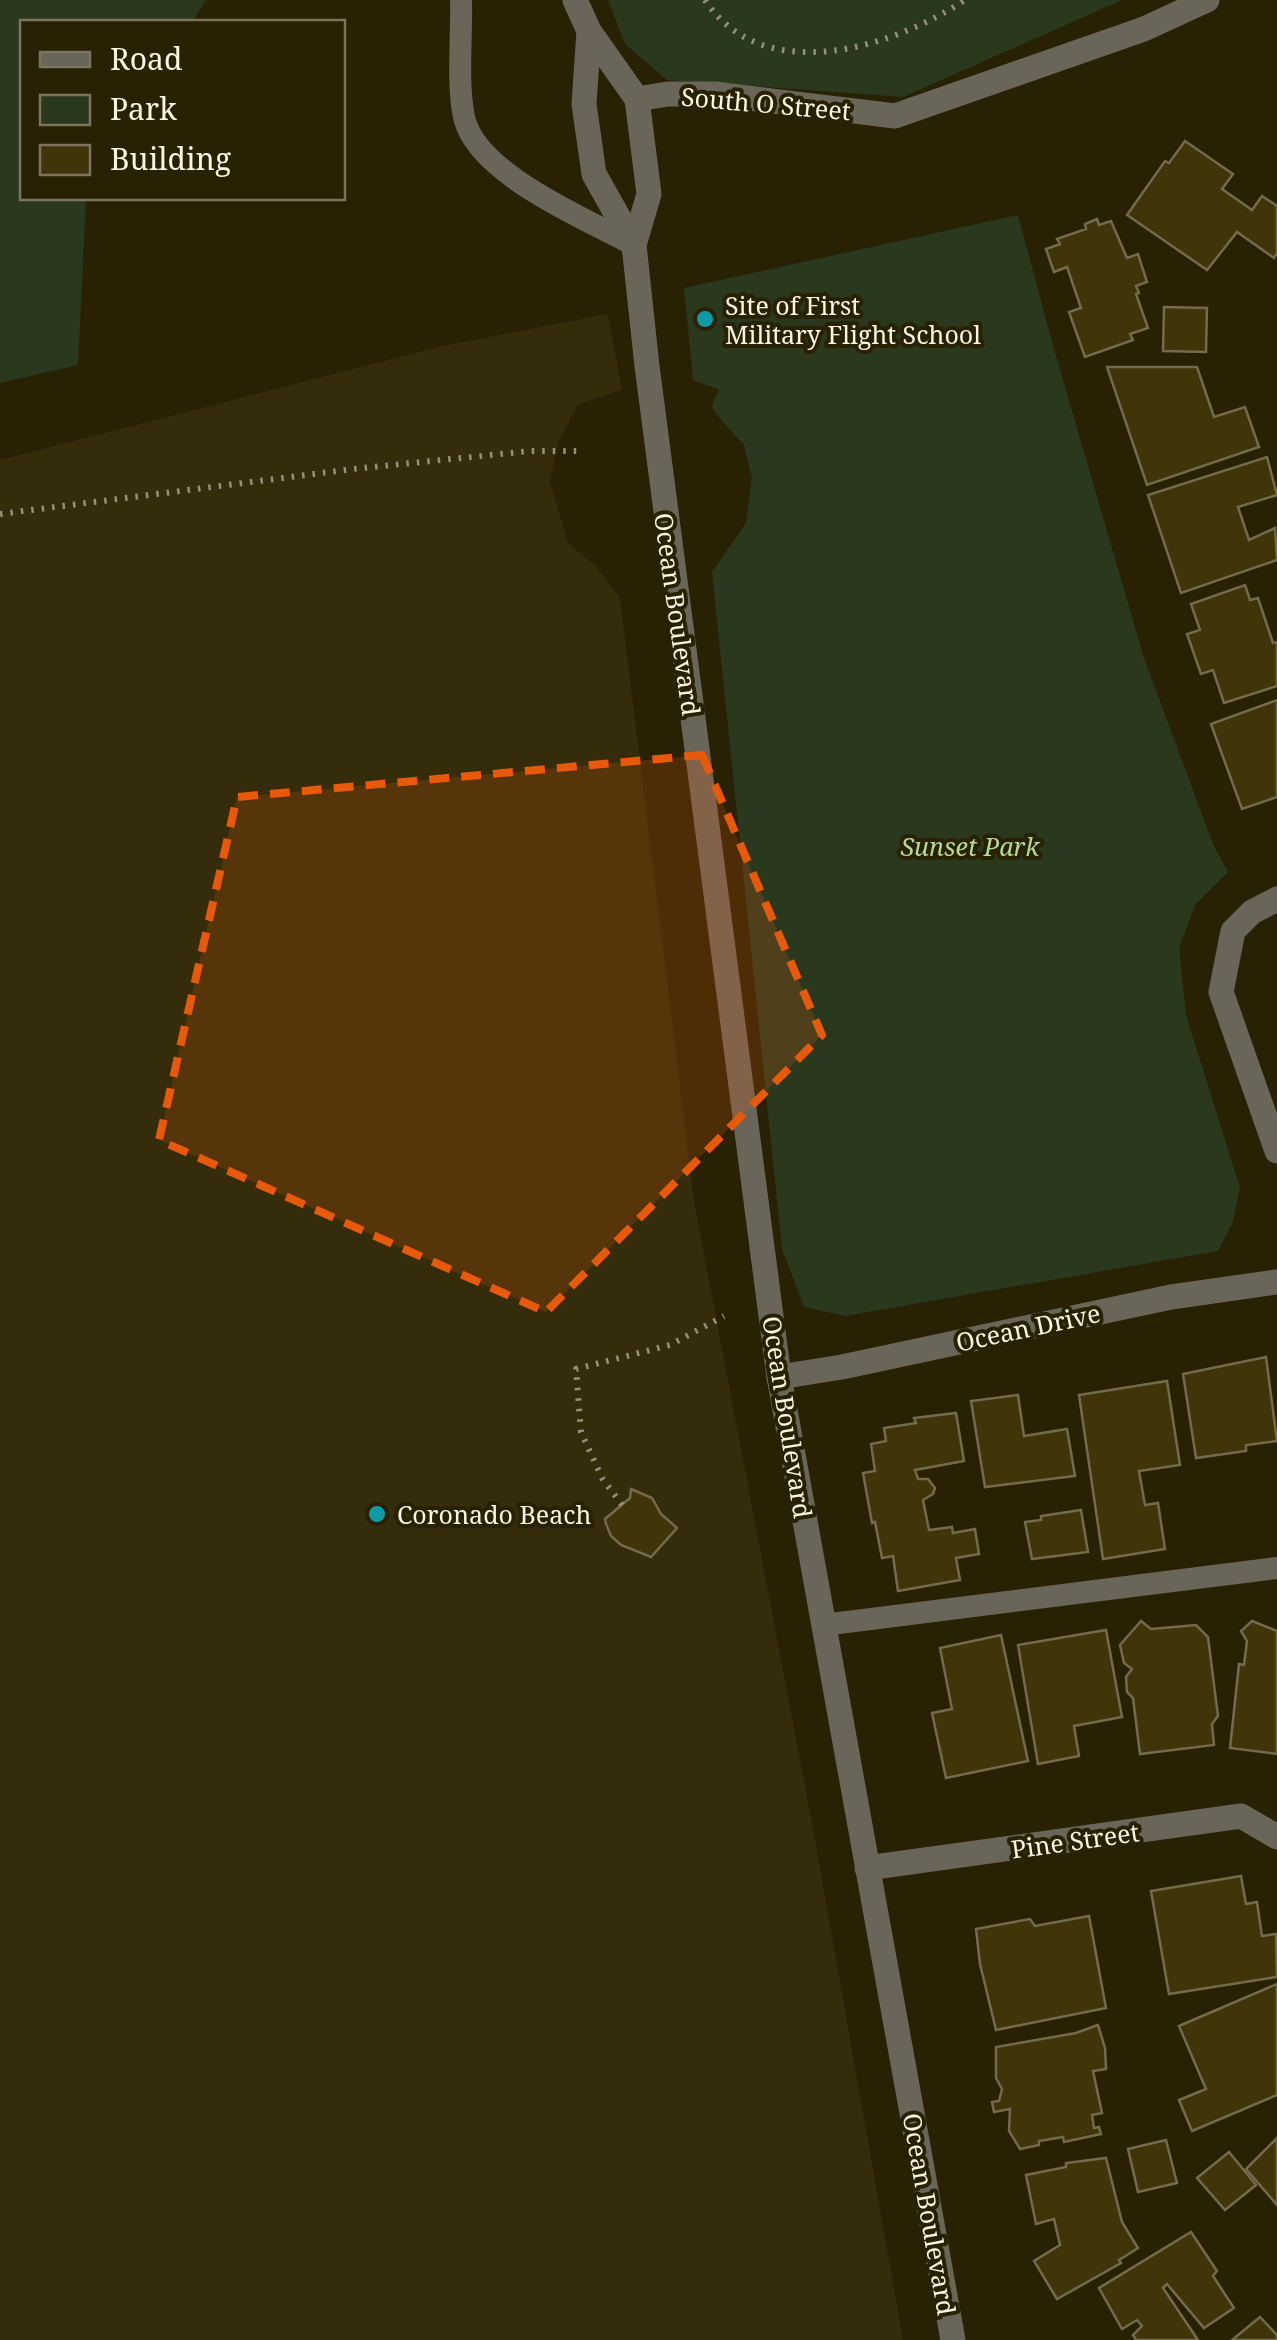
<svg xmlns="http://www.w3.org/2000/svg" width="1277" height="2340" viewBox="0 0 1277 2340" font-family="'Noto Serif',serif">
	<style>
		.green { fill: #2a391e }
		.sand { fill: #342c0b }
		.building { fill: #3f3509; stroke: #736b4c; stroke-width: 2.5 }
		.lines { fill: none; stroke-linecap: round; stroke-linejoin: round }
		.path { stroke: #96907a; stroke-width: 6; stroke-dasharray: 2.5 8; stroke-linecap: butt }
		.service { stroke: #696558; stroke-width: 22 }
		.minor { stroke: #696558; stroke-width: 25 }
		.tertiary { stroke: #696558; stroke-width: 25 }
		.marked { fill: #e8590c; fill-opacity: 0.2; stroke: #e8590c; stroke-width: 8; stroke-dasharray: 20 12; stroke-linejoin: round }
		.culture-dot { fill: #0f9aa8; stroke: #282104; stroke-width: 4 }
		.labels { text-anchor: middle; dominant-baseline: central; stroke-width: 8; stroke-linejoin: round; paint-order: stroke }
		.street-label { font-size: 25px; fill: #f9f4e3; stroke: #282104 }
		.poi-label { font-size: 25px; fill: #f9f4e3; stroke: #282104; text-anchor: start }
		.park-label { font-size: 25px; font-style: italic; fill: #b3db92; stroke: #282104 }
	</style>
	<rect width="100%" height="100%" fill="#282104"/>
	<!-- green -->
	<g class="green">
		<polygon points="0,0 206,0 192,22 22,22 22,198 86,198 78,365 0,383"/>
		<polygon points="608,0 1122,0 903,97 667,80 625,44"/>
		<polygon points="1018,215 1052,342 1144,658 1213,844 1228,872 1195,905 1179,948 1186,1015 1240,1188 1232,1224 1218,1251 845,1316 804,1307 782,1249 712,572 746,523 752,478 744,445 715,413 712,405 719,390 693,380 684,288"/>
	</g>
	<!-- sand -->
	<polygon class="sand" points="608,314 622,390 578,404 559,441 550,481 568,543 596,566 620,598 694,1201 813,1828 903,2340 0,2340 0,460 442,346"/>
	<!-- building -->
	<g class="building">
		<polygon points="1185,141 1233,174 1222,189 1252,210 1262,196 1277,206 1277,253 1274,258 1237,232 1207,270 1127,215 1165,161 1169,163"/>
		<polygon points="1097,219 1099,225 1111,221 1127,258 1138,254 1147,282 1136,286 1139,293 1136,294 1148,328 1130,334 1133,340 1085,357 1069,312 1081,308 1067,267 1054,272 1046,249 1060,244 1057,239 1086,229 1085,224"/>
		<polygon points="1164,307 1207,308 1206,352 1163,351"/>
		<polygon points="1107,367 1197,367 1214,417 1245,407 1259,447 1147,485"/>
		<polygon points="1267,457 1277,495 1238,507 1249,540 1275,528 1277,560 1181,593 1148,495"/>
		<polygon points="1245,585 1250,600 1258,598 1273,643 1277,642 1277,686 1224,703 1213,670 1201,674 1187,634 1200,630 1191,604"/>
		<polygon points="1277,700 1277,797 1242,809 1211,724"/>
		<polygon points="1266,1357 1277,1441 1246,1445 1246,1451 1196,1458 1183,1374"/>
		<polygon points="1167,1381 1180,1465 1139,1471 1145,1505 1158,1503 1165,1549 1103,1559 1079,1395"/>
		<polygon points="1018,1395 1024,1436 1067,1429 1075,1476 985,1487 971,1401"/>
		<polygon points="956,1413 964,1461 915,1470 918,1479 928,1479 935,1488 933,1494 923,1500 929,1530 952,1527 953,1533 975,1529 979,1554 956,1558 960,1580 898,1591 893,1556 882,1558 875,1522 872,1523 863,1473 875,1471 871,1444 886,1441 884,1428 916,1423 914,1418"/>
		<polygon points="631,1489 652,1498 661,1514 677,1528 651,1557 621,1545 611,1536 606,1524 605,1519 630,1498"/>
		<polygon points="1081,1510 1088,1552 1032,1559 1025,1522 1041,1520 1041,1516"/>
		<polygon points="1141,1621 1151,1629 1196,1625 1208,1637 1218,1716 1212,1724 1214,1745 1140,1754 1133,1698 1127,1692 1126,1677 1132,1669 1124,1663 1120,1645"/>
		<polygon points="1252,1621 1277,1631 1277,1754 1230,1748 1239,1664 1244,1665 1247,1641 1241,1631"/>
		<polygon points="1106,1630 1122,1717 1074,1726 1079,1756 1038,1764 1018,1645"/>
		<polygon points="1001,1635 1028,1761 946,1778 932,1713 952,1709 940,1648"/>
		<polygon points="1241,1876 1246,1904 1257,1902 1262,1936 1276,1934 1277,1977 1169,1994 1151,1891"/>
		<polygon points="1089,1916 1106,2008 996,2030 980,1964 976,1929 1030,1919 1035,1926"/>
		<polygon points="1277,1984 1277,2095 1192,2131 1179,2100 1206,2089 1179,2026"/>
		<polygon points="1098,2025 1105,2048 1106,2069 1093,2071 1102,2113 1092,2115 1094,2128 1099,2127 1101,2134 1064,2142 1063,2137 1039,2141 1039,2145 1020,2149 1009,2131 1010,2109 994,2112 992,2102 999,2101 1002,2089 996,2078 996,2047 1076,2033"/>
		<polygon points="1277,2138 1277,2205 1246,2169"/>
		<polygon points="1166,2140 1177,2183 1138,2192 1128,2149"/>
		<polygon points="1229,2152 1256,2185 1225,2210 1197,2178"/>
		<polygon points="1106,2158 1122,2222 1138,2248 1119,2260 1121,2263 1057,2299 1034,2261 1060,2245 1054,2219 1036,2224 1026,2175 1066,2167 1066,2163"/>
		<polygon points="1191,2232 1217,2271 1213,2276 1234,2308 1204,2328 1167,2284 1163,2288 1198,2340 1136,2340 1133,2335 1142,2326 1137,2320 1122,2329 1099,2288"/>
		<polygon points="1260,2317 1277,2335 1277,2340 1232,2340"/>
	</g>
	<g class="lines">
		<!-- path -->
		<g class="path">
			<path d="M705 0C763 89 894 47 965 0"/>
			<polyline points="0,514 353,469 530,451 579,451"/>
			<polyline points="622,1505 602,1478 581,1432 576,1369 670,1345 724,1316"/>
		</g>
		<!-- service -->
		<g class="service">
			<path d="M461 0C462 34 457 85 464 117 476 174 586 219 634 245"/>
			<polyline points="823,1625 1277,1568"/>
		</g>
		<!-- minor -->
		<g class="minor">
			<polyline points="575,0 589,31 637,99 649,194 634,245 647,366 779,1377 842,1367 1171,1297 1277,1282"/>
			<polyline points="589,31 584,104 594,174 634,245"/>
			<polyline points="637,99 668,94 715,94 895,116 1144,29 1207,0"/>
			<polyline points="1277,899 1252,912 1233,931 1221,992 1277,1151"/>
		</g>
		<!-- tertiary -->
		<g class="tertiary">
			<polyline points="779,1377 953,2340"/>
			<polyline points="867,1868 1241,1816 1277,1837"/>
		</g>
	</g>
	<!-- marked area -->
	<path class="marked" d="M702 755 822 1035 546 1312 159 1140 237 797Z"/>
	<!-- markers -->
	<g class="culture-dot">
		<circle cx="705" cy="319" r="10"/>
		<circle cx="377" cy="1514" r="10"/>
	</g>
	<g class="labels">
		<!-- street labels -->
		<g class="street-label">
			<text transform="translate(766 103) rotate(5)">South O Street</text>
			<text transform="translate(678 614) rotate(82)">Ocean Boulevard</text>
			<text transform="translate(1028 1327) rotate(-12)">Ocean Drive</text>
			<text transform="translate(788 1417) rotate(81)">Ocean Boulevard</text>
			<text transform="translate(1075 1840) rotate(-8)">Pine Street</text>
			<text transform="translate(930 2214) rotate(80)">Ocean Boulevard</text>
		</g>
		<!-- poi labels -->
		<g class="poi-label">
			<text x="725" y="305">Site of First<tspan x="725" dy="29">Military Flight School</tspan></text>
			<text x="397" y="1514">Coronado Beach</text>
		</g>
		<!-- park labels -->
		<g class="park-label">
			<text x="970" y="846">Sunset Park</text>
		</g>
	</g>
	<!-- legend -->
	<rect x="20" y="20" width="325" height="180" fill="#282104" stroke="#7c755d" stroke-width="2.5"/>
	<rect x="40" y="52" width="50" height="15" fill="#696558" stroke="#7c755d" stroke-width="2.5"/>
	<text x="110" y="70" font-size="30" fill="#f9f4e3">Road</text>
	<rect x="40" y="95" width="50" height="30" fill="#2a391e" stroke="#7c755d" stroke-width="2.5"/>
	<text x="110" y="120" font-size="30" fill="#f9f4e3">Park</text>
	<rect x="40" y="145" width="50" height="30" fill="#3f3509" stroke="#7c755d" stroke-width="2.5"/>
	<text x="110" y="170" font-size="30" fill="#f9f4e3">Building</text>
</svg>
